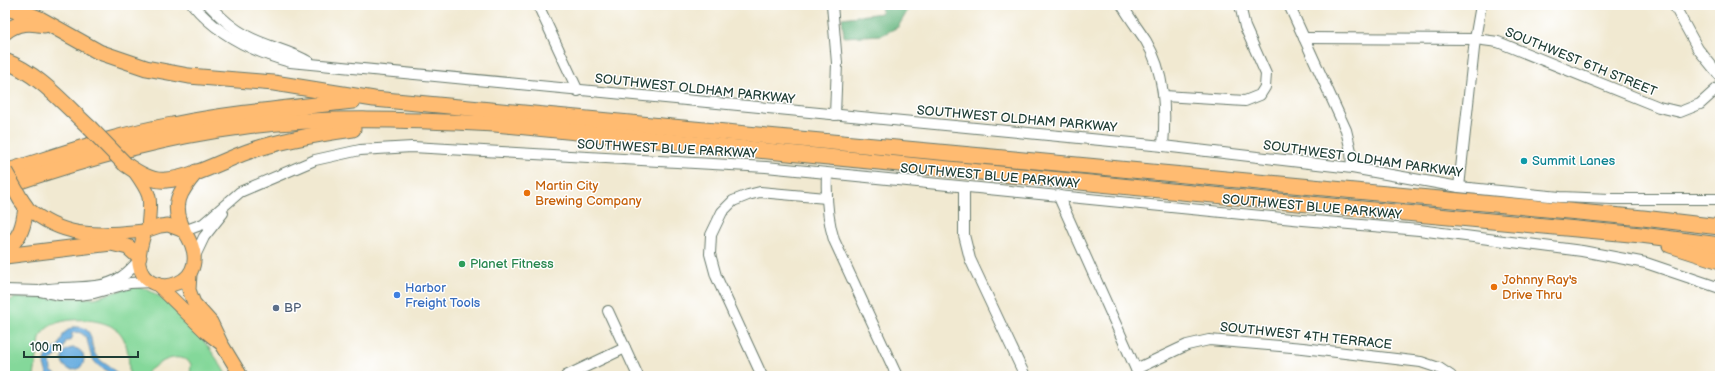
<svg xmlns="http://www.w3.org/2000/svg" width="1725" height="381" viewBox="0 0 1725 381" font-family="'Balsamiq Sans',sans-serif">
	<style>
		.green { fill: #84d89a; stroke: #528a67 }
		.forest { fill: #6bb882; stroke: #457a5b }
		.water { fill: #6bafe1; stroke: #45768a }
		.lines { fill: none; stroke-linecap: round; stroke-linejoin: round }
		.minor-casing { stroke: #68796b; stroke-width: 12 }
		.major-casing { stroke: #68796b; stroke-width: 15 }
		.highway-casing { stroke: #68796b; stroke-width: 17 }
		.minor { stroke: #fff; stroke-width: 10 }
		.major { stroke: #ffbb71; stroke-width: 13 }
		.highway { stroke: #ffbb71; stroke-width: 15 }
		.highway-bridge-casing { stroke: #68796b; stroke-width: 17; stroke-linecap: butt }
		.highway-bridge { stroke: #ffbb71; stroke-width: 15 }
		.culture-dot { fill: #0f9aa8; stroke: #fff; stroke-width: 1.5 }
		.food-dot { fill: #e8710a; stroke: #fff; stroke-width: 1.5 }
		.leisure-dot { fill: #2e9e5b; stroke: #fff; stroke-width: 1.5 }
		.shop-dot { fill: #3f7fe0; stroke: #fff; stroke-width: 1.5 }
		.service-dot { fill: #5c6f8a; stroke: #fff; stroke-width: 1.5 }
		.labels { text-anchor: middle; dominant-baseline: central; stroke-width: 3; stroke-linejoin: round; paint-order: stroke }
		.street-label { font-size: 13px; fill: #1f3d34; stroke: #fff }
		.culture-label { font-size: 13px; fill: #0d838f; stroke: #fff; text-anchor: start }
		.food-label { font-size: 13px; fill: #c56008; stroke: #fff; text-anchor: start }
		.leisure-label { font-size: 13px; fill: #27864d; stroke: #fff; text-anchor: start }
		.shop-label { font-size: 13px; fill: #366cbe; stroke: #fff; text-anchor: start }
		.service-label { font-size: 13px; fill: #4e5e75; stroke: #fff; text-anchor: start }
	</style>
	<rect width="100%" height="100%" fill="#fff"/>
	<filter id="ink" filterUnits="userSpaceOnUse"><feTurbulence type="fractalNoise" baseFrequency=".025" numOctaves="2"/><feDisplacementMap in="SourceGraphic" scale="8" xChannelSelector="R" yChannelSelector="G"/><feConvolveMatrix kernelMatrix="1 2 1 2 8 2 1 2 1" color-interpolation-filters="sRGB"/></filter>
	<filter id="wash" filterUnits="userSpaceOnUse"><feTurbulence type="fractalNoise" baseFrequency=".012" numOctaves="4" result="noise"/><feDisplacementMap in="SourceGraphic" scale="16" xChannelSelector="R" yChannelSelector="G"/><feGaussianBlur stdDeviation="0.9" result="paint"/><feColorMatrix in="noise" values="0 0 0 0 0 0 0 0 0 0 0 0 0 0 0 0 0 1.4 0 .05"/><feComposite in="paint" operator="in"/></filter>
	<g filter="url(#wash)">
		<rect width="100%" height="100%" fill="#f1e9d1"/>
		<!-- green -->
		<path class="green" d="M135 286C168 290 212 348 227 376H190L191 364C178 349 154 364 144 376H129C129 361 129 340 117 330 101 316 47 314 40 338L34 376H5V316L9 301 15 298H95Z"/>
		<!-- forest -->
		<polygon class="forest" points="881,5 911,5 898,27 882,35 844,37 842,18 882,13"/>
		<!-- water -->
		<g class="water">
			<path d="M73 327C98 326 87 345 97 357 104 365 113 366 118 376H112C109 371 106 370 102 368 90 361 90 350 87 339 83 333 78 330 71 334L73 337 69 341H66L62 351 50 361 51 371 58 376H48L44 365 47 355 59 345 64 333Z"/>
			<circle cx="73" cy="359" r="11"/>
		</g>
	</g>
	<g filter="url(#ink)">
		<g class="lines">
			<!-- minor casing -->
			<g class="minor-casing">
				<g id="minor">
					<path d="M193 5C218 35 254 52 290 62L1163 146 1352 168 1459 187 1560 197 1611 199H1720"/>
					<path d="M209 5C220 17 232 28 247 36 267 47 290 50 309 62"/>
					<polyline points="538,5 578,91"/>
					<polyline points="832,5 837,63 835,115"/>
					<path d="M1122 5C1129 17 1138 29 1146 41 1165 73 1166 110 1163 146"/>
					<polyline points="1289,5 1346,130 1351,151 1352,168"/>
					<polyline points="1674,5 1698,49 1720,76"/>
					<polyline points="1304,38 1475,39 1498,42 1659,107 1680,112 1700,104 1720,86"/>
					<polyline points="1164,96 1245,101 1260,95 1265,87 1266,74 1245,27 1240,5"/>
					<path d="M827 174C826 197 827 218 834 240L897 376"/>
					<polyline points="964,187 964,235 970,259 1025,376"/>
					<polyline points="1459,187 1475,39 1481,5"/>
					<polyline points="1058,195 1139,376"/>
					<polyline points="184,231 203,224 240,192 315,160 360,150 412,147 766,167 1303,220 1419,230 1582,251 1646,263 1720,288"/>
					<polyline points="194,258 204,237 223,213"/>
					<polyline points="5,290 40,291 60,295 78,295 94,293 130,283 152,282"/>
					<path d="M42 290C67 285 100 292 121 277 128 273 133 266 139 261"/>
					<polyline points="608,311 638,376"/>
					<polyline points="1136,369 1187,345 1209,340 1303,348 1421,362 1439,368 1451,376"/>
					<polyline points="566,376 625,348"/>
					<polyline points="762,376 716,276 710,254 711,235 722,212 733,201 748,195 760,192 826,198"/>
				</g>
			</g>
			<!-- major casing -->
			<g class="major-casing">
				<g id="major">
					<path d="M135 172C154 199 150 198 148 229"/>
					<path d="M26 207C66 240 96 235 145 231"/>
					<path d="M168 225 184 231C221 284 146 305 139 264 138 253 142 241 145 231L160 226Z"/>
					<polyline points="190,274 189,290 194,303 211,322 221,343 241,376"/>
					<polyline points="157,284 205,331 219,342"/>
				</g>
			</g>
			<!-- highway casing -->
			<g class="highway-casing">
				<g id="highway">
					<polyline points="5,8 25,13 40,19 99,52 146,68 189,76 274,83 374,99 1643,218 1720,227"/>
					<path d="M5 32C17 22 30 22 44 25"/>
					<path d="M5 61C39 74 63 103 90 128"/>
					<path d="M125 164C136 172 152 182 166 180 192 178 222 161 247 152 281 140 317 134 353 129"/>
					<path d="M5 172C60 155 115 135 172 125 232 113 292 108 353 101"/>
					<path d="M5 186C81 160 160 137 240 127 324 116 411 120 495 124L1181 192 1641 235 1720 245"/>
					<path d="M183 230C171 204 179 192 196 172"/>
					<polyline points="1670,245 1720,261"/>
					<path d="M5 248C21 240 24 223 26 207L21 200"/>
					<polyline points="5,256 111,243 128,247 139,257"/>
				</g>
			</g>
			<!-- minor -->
			<use href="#minor" class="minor"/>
			<!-- major -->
			<use href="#major" class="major"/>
			<!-- highway -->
			<use href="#highway" class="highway"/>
			<!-- highway-bridge casing -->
			<g class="highway-bridge-casing">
				<g id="highway-bridge">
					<polyline points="90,128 125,164"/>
					<polyline points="5,172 21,200"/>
				</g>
			</g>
			<!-- highway-bridge -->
			<use href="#highway-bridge" class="highway-bridge"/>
		</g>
	</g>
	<!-- markers -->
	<circle class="culture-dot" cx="1524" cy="161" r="4"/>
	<g class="food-dot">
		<circle cx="527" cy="193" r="4"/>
		<circle cx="1494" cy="287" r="4"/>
	</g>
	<circle class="leisure-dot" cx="462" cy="264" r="4"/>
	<circle class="shop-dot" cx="397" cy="295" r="4"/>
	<circle class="service-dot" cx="276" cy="308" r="4"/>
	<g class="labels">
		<!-- street labels -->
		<g class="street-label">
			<text transform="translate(1581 62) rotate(22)">SOUTHWEST 6TH STREET</text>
			<text transform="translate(695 89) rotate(6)">SOUTHWEST OLDHAM PARKWAY</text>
			<text transform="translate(1017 119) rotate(5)">SOUTHWEST OLDHAM PARKWAY</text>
			<text transform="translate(667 149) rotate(3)">SOUTHWEST BLUE PARKWAY</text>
			<text transform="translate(1363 159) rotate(8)">SOUTHWEST OLDHAM PARKWAY</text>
			<text transform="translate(990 176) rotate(5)">SOUTHWEST BLUE PARKWAY</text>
			<text transform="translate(1312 207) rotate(5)">SOUTHWEST BLUE PARKWAY</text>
			<text transform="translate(1306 336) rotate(6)">SOUTHWEST 4TH TERRACE</text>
		</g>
		<!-- culture labels -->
		<g class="culture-label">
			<text x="1532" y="161">Summit Lanes</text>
		</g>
		<!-- food labels -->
		<g class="food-label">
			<text x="535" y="186">Martin City<tspan x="535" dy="15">Brewing Company</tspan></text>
			<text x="1502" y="280">Johnny Ray's<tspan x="1502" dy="15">Drive Thru</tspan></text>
		</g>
		<!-- leisure labels -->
		<g class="leisure-label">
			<text x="470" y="264">Planet Fitness</text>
		</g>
		<!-- shop labels -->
		<g class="shop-label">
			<text x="405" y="288">Harbor<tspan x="405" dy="15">Freight Tools</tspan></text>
		</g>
		<!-- service labels -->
		<g class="service-label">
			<text x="284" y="308">BP</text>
		</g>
	</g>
	<!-- margin -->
	<rect width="1725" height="381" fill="none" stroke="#fff" stroke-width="20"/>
	<!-- scale -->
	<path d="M24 351v6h114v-6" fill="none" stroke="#1f3d34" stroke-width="2"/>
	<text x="30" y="351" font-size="12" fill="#1f3d34" stroke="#ffffff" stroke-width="3" paint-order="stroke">100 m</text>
</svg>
